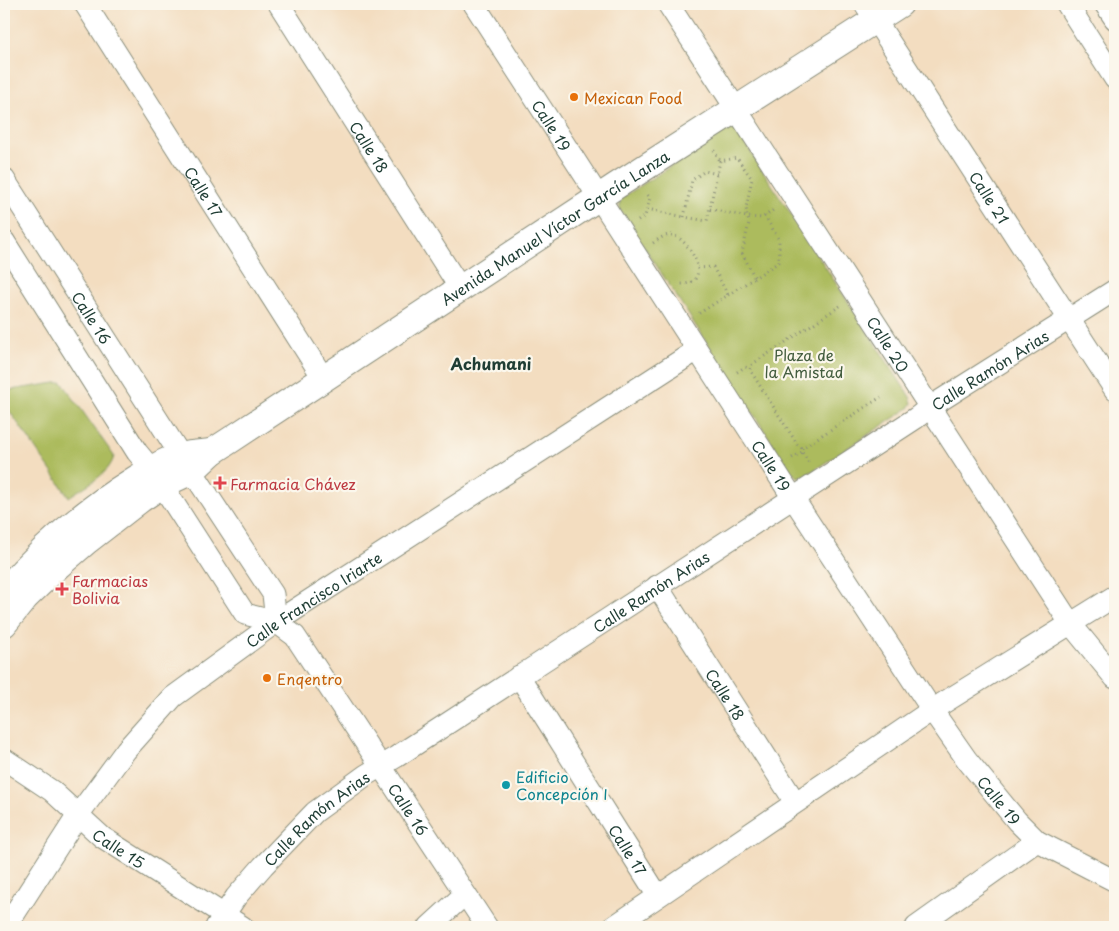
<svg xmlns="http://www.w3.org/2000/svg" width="1119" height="931" viewBox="0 0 1119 931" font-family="'Playpen Sans',sans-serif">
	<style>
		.green { fill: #acbb5d; stroke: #667c48 }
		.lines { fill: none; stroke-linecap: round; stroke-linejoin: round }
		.minor-casing { stroke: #898d7a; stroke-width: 23 }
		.major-casing { stroke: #898d7a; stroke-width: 28 }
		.path { stroke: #898d7a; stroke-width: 3; stroke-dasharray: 1 4; stroke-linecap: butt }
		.minor { stroke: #fff; stroke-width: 21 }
		.major { stroke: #fff; stroke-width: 26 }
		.food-dot { fill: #e8710a; stroke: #fbf7ec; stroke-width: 2 }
		.health-dot { fill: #e0444e; stroke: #fbf7ec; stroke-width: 2 }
		.culture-dot { fill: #0f9aa8; stroke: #fbf7ec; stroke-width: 2 }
		.labels { text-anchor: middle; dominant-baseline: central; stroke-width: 4.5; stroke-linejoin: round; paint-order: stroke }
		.food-label { font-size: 15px; fill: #c56008; stroke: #fbf7ec; text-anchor: start }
		.street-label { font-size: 15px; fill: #1f3d34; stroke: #fbf7ec }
		.park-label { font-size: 15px; fill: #425c3e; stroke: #fbf7ec }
		.health-label { font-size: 15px; fill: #be3a42; stroke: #fbf7ec; text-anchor: start }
		.culture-label { font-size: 15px; fill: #0d838f; stroke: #fbf7ec; text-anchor: start }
		.neighbourhood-label { font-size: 16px; font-weight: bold; fill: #1f3d34; stroke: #fbf7ec }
	</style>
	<rect width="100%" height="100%" fill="#fbf7ec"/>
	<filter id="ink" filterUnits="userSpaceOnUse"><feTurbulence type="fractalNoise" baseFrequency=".02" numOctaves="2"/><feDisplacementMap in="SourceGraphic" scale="10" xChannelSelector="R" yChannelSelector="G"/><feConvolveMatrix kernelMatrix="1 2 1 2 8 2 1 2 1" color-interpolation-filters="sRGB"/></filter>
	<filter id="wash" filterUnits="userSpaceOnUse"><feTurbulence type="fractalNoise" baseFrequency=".0096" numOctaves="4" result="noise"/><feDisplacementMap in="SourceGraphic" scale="20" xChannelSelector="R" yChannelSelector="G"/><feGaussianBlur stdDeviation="1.12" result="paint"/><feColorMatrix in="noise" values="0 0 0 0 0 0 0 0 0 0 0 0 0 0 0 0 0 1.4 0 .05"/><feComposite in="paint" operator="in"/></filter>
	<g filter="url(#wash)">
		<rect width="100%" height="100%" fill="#f3ddc0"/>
		<!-- green -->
		<g class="green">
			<polygon points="733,129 737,131 910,397 912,403 909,408 805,476 798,477 792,473 620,210 620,202 623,197 727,130"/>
			<path d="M62 382 114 456C110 475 84 486 69 497L4 403V391Z"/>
		</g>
	</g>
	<g filter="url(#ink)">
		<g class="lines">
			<!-- minor casing -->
			<g class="minor-casing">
				<g id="minor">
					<path id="s1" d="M85 4 324 379"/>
					<path id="s2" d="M279 4 460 288"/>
					<path id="s3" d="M474 4 793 498 932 710 967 760 1017 821 1037 841 1115 881"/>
					<path id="s4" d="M668 4 1070 623 1115 678"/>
					<path id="s5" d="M865 4 1115 390"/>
					<polyline points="1067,4 1115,79"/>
					<polyline points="1105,4 1115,19"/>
					<path id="s6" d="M4 179 181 456"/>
					<polyline points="4,241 137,452 152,470"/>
					<polyline points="192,471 273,594 276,622"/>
					<path id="s7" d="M162 485 245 614 276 622 295 636 487 927"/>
					<path id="s8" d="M657 586 795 802"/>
					<path id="s9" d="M519 676 658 896"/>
					<path id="s10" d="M4 759 52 791 102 837 243 927"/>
					<path id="s11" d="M6 927 78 815 126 750 173 697 276 622 697 350"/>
					<path id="s12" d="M216 927 236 897 263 866 315 812 366 775 396 757 916 418 930 407 1115 290"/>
					<polyline points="429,927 465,894"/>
					<polyline points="613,927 932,710 1115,596"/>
					<polyline points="916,927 1037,841"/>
				</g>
			</g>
			<!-- major casing -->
			<g class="major-casing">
				<g id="major">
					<path d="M4 592C42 547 87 509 137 478 151 470 166 459 181 456 191 453 202 453 212 452"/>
					<path id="s13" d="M4 624 25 598 58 566 87 541 141 499 162 485 192 471 212 452 232 439 616 186 900 4"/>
				</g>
			</g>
			<!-- path -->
			<g class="path">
				<polyline points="714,150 720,161"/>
				<polyline points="717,174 705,171 692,180 684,217 707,221 720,161 737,158 752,179 746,208 749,223 742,253 755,278"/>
				<polyline points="647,209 684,217"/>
				<polyline points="710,209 748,217 762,218 775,209"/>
				<polyline points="638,221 645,216 650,198 646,193"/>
				<path d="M653 243C659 239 664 235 671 235 688 236 717 286 679 284"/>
				<polyline points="698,268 713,267 728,295 698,314"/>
				<polyline points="728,295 779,262 779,240 765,216"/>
				<polyline points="840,306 751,365 750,370 799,447 802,448 881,397"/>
				<polyline points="737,372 745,367 749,368"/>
				<polyline points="802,448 802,452 809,463"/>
				<polyline points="792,458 802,452"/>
			</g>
			<!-- minor -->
			<use href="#minor" class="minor"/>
			<!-- major -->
			<use href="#major" class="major"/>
		</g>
	</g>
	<!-- markers -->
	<g class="food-dot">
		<circle cx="574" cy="97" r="5"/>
		<circle cx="267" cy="678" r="5"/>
	</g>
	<g class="health-dot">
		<path d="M217.5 475.5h5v5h5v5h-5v5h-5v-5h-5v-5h5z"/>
		<path d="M59.5 581.5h5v5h5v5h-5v5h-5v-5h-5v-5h5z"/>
	</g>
	<circle class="culture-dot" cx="506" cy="785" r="5"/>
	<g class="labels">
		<!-- food labels -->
		<g class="food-label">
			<text x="584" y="97">Mexican Food</text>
			<text x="277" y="678">Enqentro</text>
		</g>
		<!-- street labels -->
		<g class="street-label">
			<text stroke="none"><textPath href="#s3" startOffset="144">Calle 19</textPath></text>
			<text stroke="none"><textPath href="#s2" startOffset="169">Calle 18</textPath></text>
			<text stroke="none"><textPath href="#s1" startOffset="222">Calle 17</textPath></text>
			<text stroke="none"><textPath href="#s5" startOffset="230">Calle 21</textPath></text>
			<text stroke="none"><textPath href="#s13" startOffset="682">Avenida Manuel Víctor García Lanza</textPath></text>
			<text stroke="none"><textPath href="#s6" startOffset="164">Calle 16</textPath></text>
			<text stroke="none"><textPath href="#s4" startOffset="405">Calle 20</textPath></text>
			<text stroke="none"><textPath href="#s12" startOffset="959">Calle Ramón Arias</textPath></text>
			<text stroke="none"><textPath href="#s3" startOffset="549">Calle 19</textPath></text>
			<text stroke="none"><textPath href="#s12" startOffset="554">Calle Ramón Arias</textPath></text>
			<text stroke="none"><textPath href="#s11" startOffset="456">Calle Francisco Iriarte</textPath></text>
			<text stroke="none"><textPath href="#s8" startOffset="128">Calle 18</textPath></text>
			<text stroke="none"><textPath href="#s3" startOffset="954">Calle 19</textPath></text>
			<text stroke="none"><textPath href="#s7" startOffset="416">Calle 16</textPath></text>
			<text stroke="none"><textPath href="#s12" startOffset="149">Calle Ramón Arias</textPath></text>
			<text stroke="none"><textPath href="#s10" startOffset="146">Calle 15</textPath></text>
			<text stroke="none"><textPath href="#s9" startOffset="205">Calle 17</textPath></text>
		</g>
		<!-- park labels -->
		<g class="park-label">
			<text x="804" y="354">Plaza de<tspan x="804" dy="17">la Amistad</tspan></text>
		</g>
		<!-- health labels -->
		<g class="health-label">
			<text x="230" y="483">Farmacia Chávez</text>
			<text x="72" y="580">Farmacias<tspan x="72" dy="17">Bolivia</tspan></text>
		</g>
		<!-- culture labels -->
		<g class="culture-label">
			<text x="516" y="776">Edificio<tspan x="516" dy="17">Concepción I</tspan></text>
		</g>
		<!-- neighbourhood labels -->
		<g class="neighbourhood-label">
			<text x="491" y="363">Achumani</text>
		</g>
	</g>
	<!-- margin -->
	<rect width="1119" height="931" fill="none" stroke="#fbf7ec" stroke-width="20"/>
</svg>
